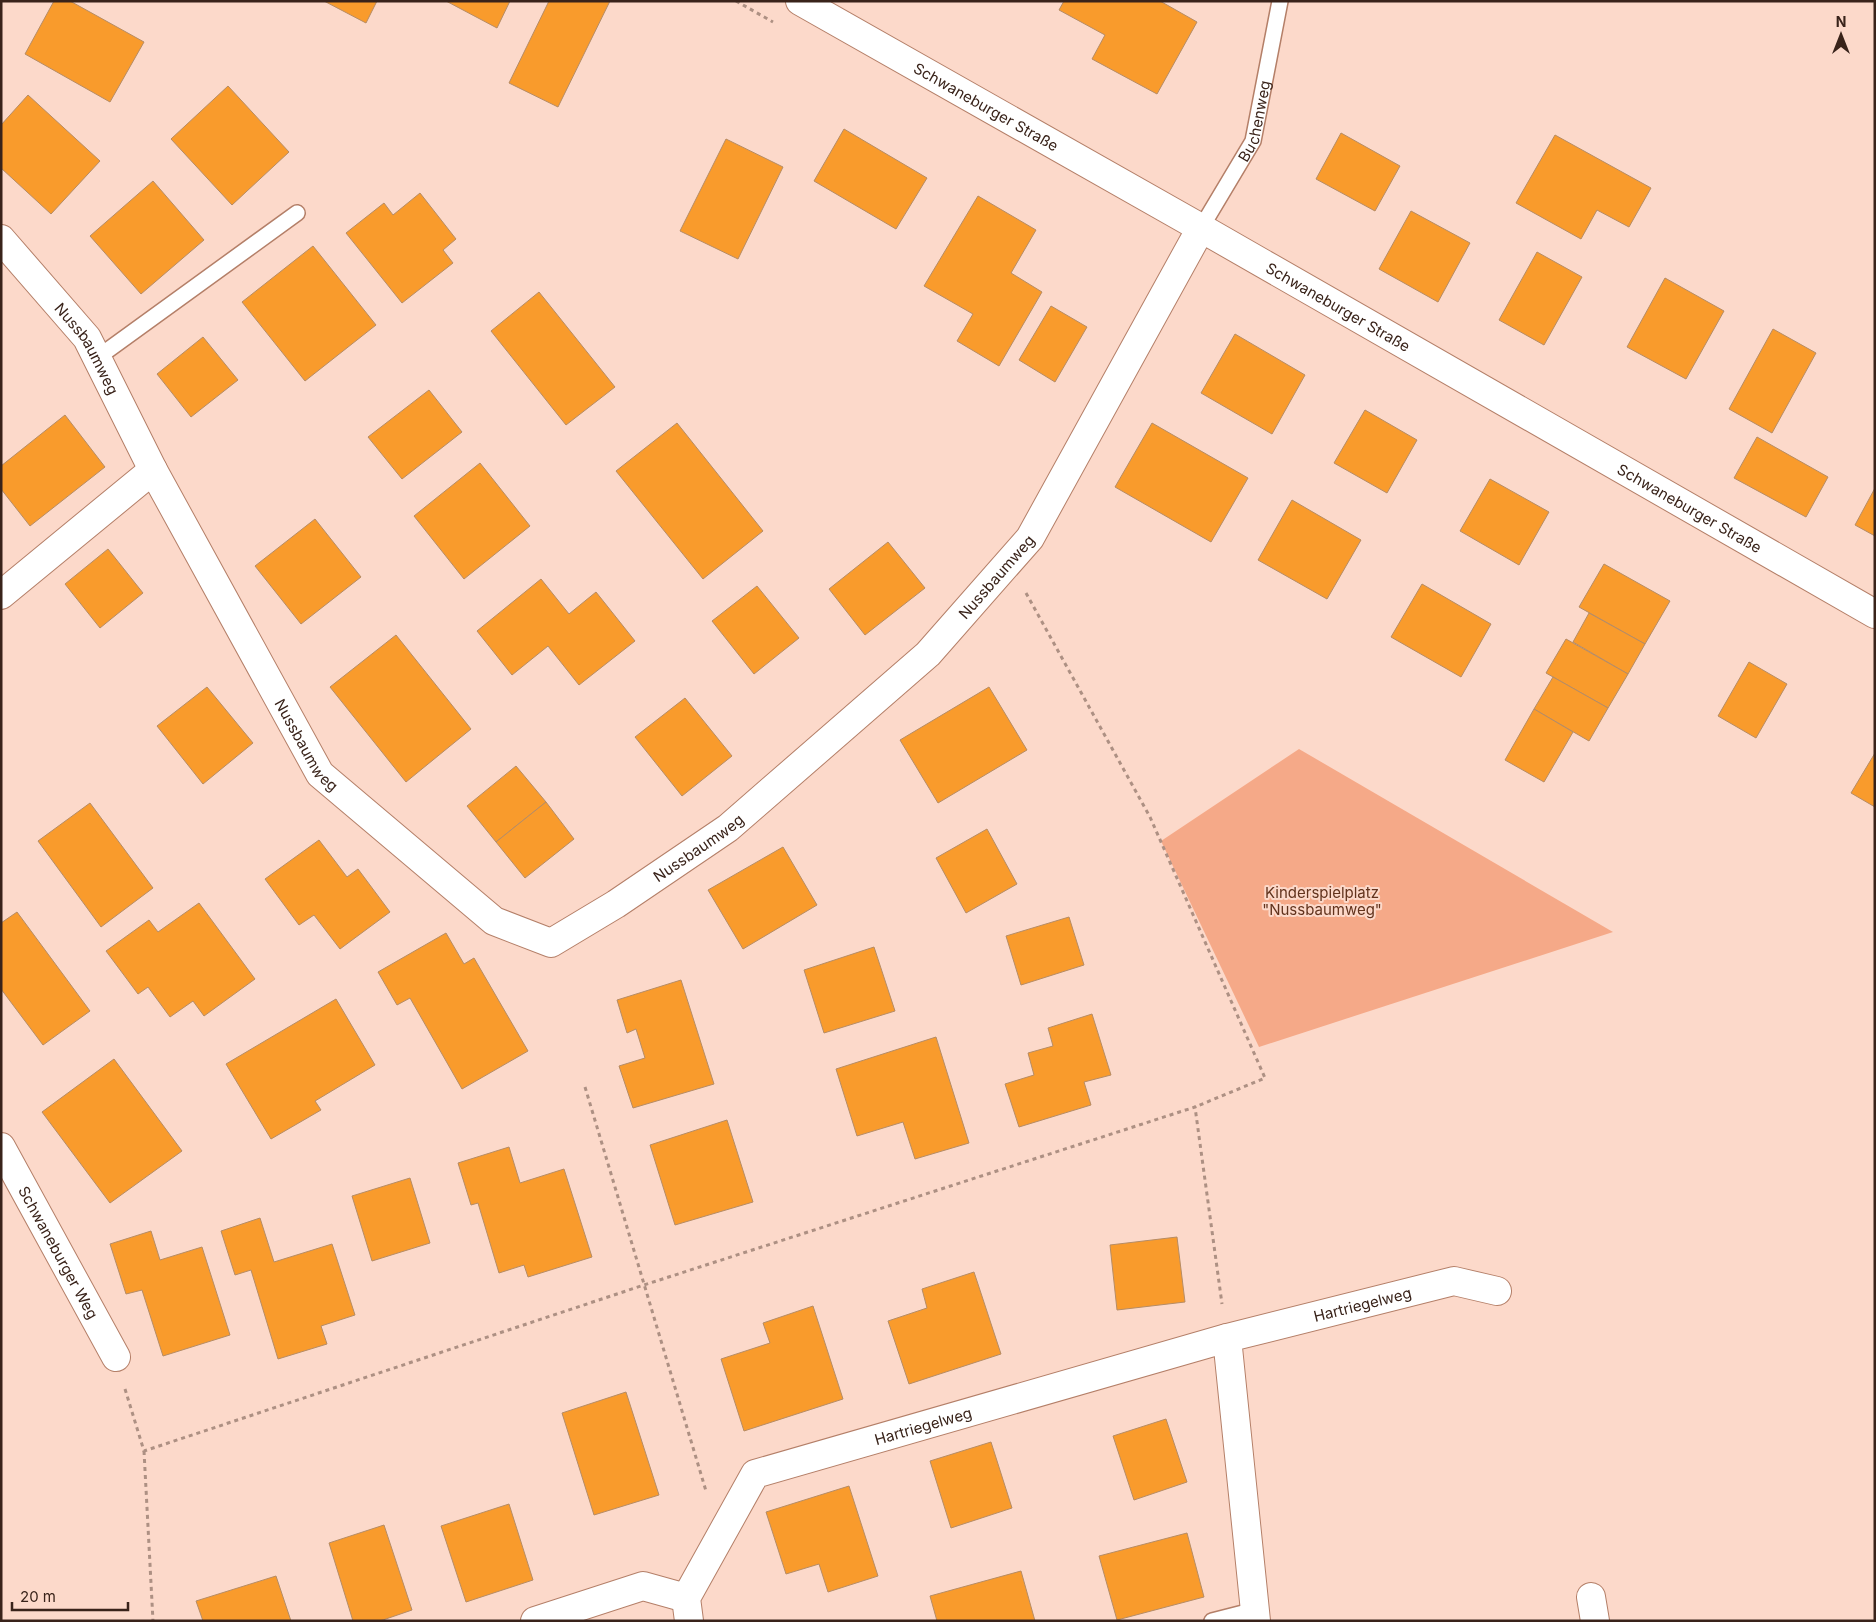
<svg xmlns="http://www.w3.org/2000/svg" width="1876" height="1622" viewBox="0 0 1876 1622" font-family="Inter,sans-serif">
	<style>
		.green { fill: #f5a988 }
		.building { fill: #f99b2c; stroke: #b68c65 }
		.lines { fill: none; stroke-linecap: round; stroke-linejoin: round }
		.service-casing { stroke: #b47f68; stroke-width: 18 }
		.minor-casing { stroke: #b47f68; stroke-width: 30 }
		.tertiary-casing { stroke: #b47f68; stroke-width: 30 }
		.path { stroke: #ad9083; stroke-width: 3; stroke-dasharray: 4 4; stroke-linecap: butt }
		.service { stroke: #fff; stroke-width: 15 }
		.minor { stroke: #fff; stroke-width: 28 }
		.tertiary { stroke: #fff; stroke-width: 28 }
		.labels { text-anchor: middle; dominant-baseline: central; stroke-width: 4; stroke-linejoin: round; paint-order: stroke }
		.street-label { font-size: 15px; fill: #39231a; stroke: #fcd9ca }
		.park-label { font-size: 15px; fill: #62331d; stroke: #fcd9ca }
	</style>
	<rect width="100%" height="100%" fill="#fcd9ca"/>
	<!-- green -->
	<polygon class="green" points="1299,749 1613,932 1259,1047 1161,841"/>
	<!-- building -->
	<g class="building">
		<polygon points="54,1 70,1 144,42 110,102 25,54"/>
		<polygon points="324,1 377,1 366,23"/>
		<polygon points="446,1 510,1 497,28"/>
		<polygon points="549,1 610,1 558,107 509,83"/>
		<polygon points="1064,1 1160,1 1197,22 1157,94 1092,59 1105,35 1059,10"/>
		<polygon points="228,86 289,152 232,205 171,139"/>
		<polygon points="28,95 100,161 51,214 1,168 1,125"/>
		<polygon points="844,129 927,178 896,229 814,181"/>
		<polygon points="1341,133 1400,166 1375,211 1316,179"/>
		<polygon points="1555,135 1651,188 1629,227 1597,210 1581,239 1516,203"/>
		<polygon points="726,139 783,167 738,259 680,231"/>
		<polygon points="153,181 204,240 141,294 90,236"/>
		<polygon points="420,193 456,239 443,250 453,263 402,303 346,233 384,203 393,215"/>
		<polygon points="978,196 1036,230 1011,273 1042,292 999,366 957,341 973,314 924,286"/>
		<polygon points="1411,211 1470,243 1438,302 1379,269"/>
		<polygon points="313,246 376,325 305,381 242,302"/>
		<polygon points="1537,252 1582,277 1544,345 1499,320"/>
		<polygon points="1665,278 1724,311 1686,379 1627,347"/>
		<polygon points="539,292 615,387 566,425 491,331"/>
		<polygon points="1051,306 1087,327 1055,382 1019,360"/>
		<polygon points="1773,329 1816,353 1772,433 1729,409"/>
		<polygon points="1235,334 1305,375 1272,434 1201,393"/>
		<polygon points="203,337 238,380 191,417 157,374"/>
		<polygon points="429,390 462,432 402,479 368,437"/>
		<polygon points="1365,410 1417,440 1387,493 1334,463"/>
		<polygon points="65,415 105,467 30,526 1,489 1,466"/>
		<polygon points="677,423 763,531 703,579 616,471"/>
		<polygon points="1152,423 1248,478 1211,542 1115,487"/>
		<polygon points="1757,437 1828,477 1806,517 1734,478"/>
		<polygon points="480,463 530,526 464,579 414,516"/>
		<polygon points="1490,479 1549,512 1519,565 1460,531"/>
		<polygon points="1875,488 1875,536 1855,525"/>
		<polygon points="1292,500 1361,540 1327,599 1258,560"/>
		<polygon points="315,519 361,577 301,624 255,566"/>
		<polygon points="888,542 925,588 865,635 829,589"/>
		<polygon points="108,549 143,593 100,628 65,584"/>
		<polygon points="1604,564 1670,601 1645,644 1579,607"/>
		<polygon points="541,579 569,614 596,592 635,641 579,685 548,646 512,675 477,631"/>
		<polygon points="1422,584 1491,624 1461,677 1391,637"/>
		<polygon points="757,586 799,638 754,674 712,621"/>
		<polygon points="1589,613 1645,644 1628,674 1573,642"/>
		<polygon points="396,635 471,729 406,782 330,687"/>
		<polygon points="1566,639 1628,674 1608,708 1546,673"/>
		<polygon points="1749,662 1787,684 1756,738 1718,716"/>
		<polygon points="1553,677 1608,708 1589,741 1534,709"/>
		<polygon points="207,687 253,743 203,784 157,726"/>
		<polygon points="989,687 1027,750 938,803 900,740"/>
		<polygon points="685,698 732,756 682,796 635,737"/>
		<polygon points="1534,709 1573,732 1544,782 1505,760"/>
		<polygon points="1875,753 1875,807 1851,793"/>
		<polygon points="516,766 546,802 496,842 467,806"/>
		<polygon points="546,802 574,839 525,878 496,842"/>
		<polygon points="90,803 153,888 101,927 38,841"/>
		<polygon points="987,829 1017,884 966,913 936,858"/>
		<polygon points="319,840 347,877 358,869 390,912 340,949 314,915 299,925 265,879"/>
		<polygon points="783,847 817,905 743,949 708,890"/>
		<polygon points="199,903 255,979 204,1016 193,1001 170,1017 148,987 138,994 106,951 149,920 158,932"/>
		<polygon points="17,912 90,1011 43,1045 1,989 1,923"/>
		<polygon points="1069,917 1084,965 1021,985 1006,936"/>
		<polygon points="446,933 464,964 474,958 528,1051 462,1089 410,998 397,1005 378,972"/>
		<polygon points="874,947 895,1011 824,1033 804,970"/>
		<polygon points="681,980 714,1084 633,1108 619,1066 645,1058 636,1029 627,1033 617,1000"/>
		<polygon points="336,999 375,1065 315,1101 321,1110 271,1139 226,1064"/>
		<polygon points="1092,1014 1111,1075 1084,1082 1091,1105 1019,1127 1005,1084 1034,1075 1028,1053 1053,1046 1048,1028"/>
		<polygon points="936,1037 969,1143 915,1159 903,1122 857,1136 836,1069"/>
		<polygon points="114,1059 182,1151 110,1203 42,1112"/>
		<polygon points="727,1120 753,1202 675,1225 650,1145"/>
		<polygon points="509,1147 520,1183 564,1169 592,1257 528,1277 524,1265 499,1273 478,1203 471,1205 458,1163"/>
		<polygon points="410,1178 430,1243 372,1261 352,1196"/>
		<polygon points="260,1218 274,1262 332,1244 355,1315 321,1326 327,1344 278,1359 251,1270 235,1275 221,1231"/>
		<polygon points="151,1231 160,1260 202,1247 230,1335 163,1356 142,1290 126,1294 110,1244"/>
		<polygon points="1177,1237 1185,1302 1117,1310 1110,1245"/>
		<polygon points="974,1272 1001,1354 909,1384 888,1321 927,1308 922,1289"/>
		<polygon points="813,1306 843,1399 744,1431 721,1359 770,1343 763,1323"/>
		<polygon points="626,1392 659,1495 594,1515 562,1413"/>
		<polygon points="1166,1419 1187,1482 1134,1500 1113,1436"/>
		<polygon points="991,1442 1012,1508 951,1528 930,1461"/>
		<polygon points="849,1486 878,1576 828,1592 819,1564 786,1574 766,1512"/>
		<polygon points="509,1504 533,1580 466,1602 441,1526"/>
		<polygon points="384,1525 412,1610 380,1621 353,1621 329,1543"/>
		<polygon points="1187,1533 1204,1597 1117,1620 1099,1556"/>
		<polygon points="1021,1571 1035,1621 937,1621 930,1596"/>
		<polygon points="276,1576 291,1621 203,1621 196,1601"/>
	</g>
	<g class="lines">
		<!-- service casing -->
		<g class="service-casing">
			<g id="service">
				<path id="s1" d="M1201 228 1253 141 1280 1"/>
				<polyline points="97,358 297,213"/>
				<polyline points="1212,1621 1255,1610"/>
			</g>
		</g>
		<!-- minor casing -->
		<g class="minor-casing">
			<g id="minor">
				<path id="s2" d="M1 239 87 338 153 470"/>
				<path id="s3" d="M1 595 153 470 320 774 494 921 551 943 616 904 728 828 928 654 1030 538 1201 228"/>
				<path id="s4" d="M1 1147 116 1357"/>
				<polyline points="1591,1597 1595,1621"/>
				<polyline points="535,1621 643,1586 686,1598"/>
				<path id="s5" d="M689 1621 686 1598 755 1474 1227 1338"/>
				<path id="s6" d="M1256 1621 1227 1338 1454 1281 1497 1291"/>
			</g>
		</g>
		<!-- tertiary casing -->
		<g class="tertiary-casing">
			<g id="tertiary">
				<path id="s7" d="M800 1 1201 228 1875 614"/>
			</g>
		</g>
		<!-- path -->
		<g class="path">
			<polyline points="736,1 773,22"/>
			<polyline points="1026,593 1150,817 1265,1078 1195,1107"/>
			<polyline points="585,1087 706,1491"/>
			<polyline points="125,1389 144,1451 644,1285 1195,1107 1222,1304"/>
			<polyline points="144,1451 153,1621"/>
		</g>
		<!-- service -->
		<use href="#service" class="service"/>
		<!-- minor -->
		<use href="#minor" class="minor"/>
		<!-- tertiary -->
		<use href="#tertiary" class="tertiary"/>
	</g>
	<g class="labels">
		<!-- street labels -->
		<g class="street-label">
			<text stroke="none"><textPath href="#s7" startOffset="214">Schwaneburger Straße</textPath></text>
			<text stroke="none"><textPath href="#s1" startOffset="121">Buchenweg</textPath></text>
			<text stroke="none"><textPath href="#s7" startOffset="619">Schwaneburger Straße</textPath></text>
			<text stroke="none"><textPath href="#s2" startOffset="140">Nussbaumweg</textPath></text>
			<text stroke="none"><textPath href="#s7" startOffset="1024">Schwaneburger Straße</textPath></text>
			<text stroke="none"><textPath href="#s3" startOffset="1412">Nussbaumweg</textPath></text>
			<text stroke="none"><textPath href="#s3" startOffset="512">Nussbaumweg</textPath></text>
			<text stroke="none"><textPath href="#s3" startOffset="1008">Nussbaumweg</textPath></text>
			<text stroke="none"><textPath href="#s4" startOffset="120">Schwaneburger Weg</textPath></text>
			<text stroke="none"><textPath href="#s6" startOffset="424">Hartriegelweg</textPath></text>
			<text stroke="none"><textPath href="#s5" startOffset="340">Hartriegelweg</textPath></text>
		</g>
		<!-- park labels -->
		<g class="park-label">
			<text x="1322" y="892">Kinderspielplatz<tspan x="1322" dy="17">"Nussbaumweg"</tspan></text>
		</g>
	</g>
	<!-- border -->
	<rect width="1876" height="1622" fill="none" stroke="#39231a" stroke-width="5"/>
	<!-- north arrow -->
	<g transform="translate(1841 35)" stroke="#fcd9ca" stroke-width="4" paint-order="stroke">
	<path d="M0-4L9 19L0 12L-9 19Z" fill="#39231a"/>
	<text y="-8" font-size="14" font-weight="bold" text-anchor="middle" fill="#39231a">N</text>
	</g>
	<!-- scale -->
	<path d="M12 1602v8h116v-8" fill="none" stroke="#39231a" stroke-width="2.5"/>
	<text x="20" y="1602" font-size="15" fill="#39231a" stroke="#fcd9ca" stroke-width="4" paint-order="stroke">20 m</text>
</svg>
